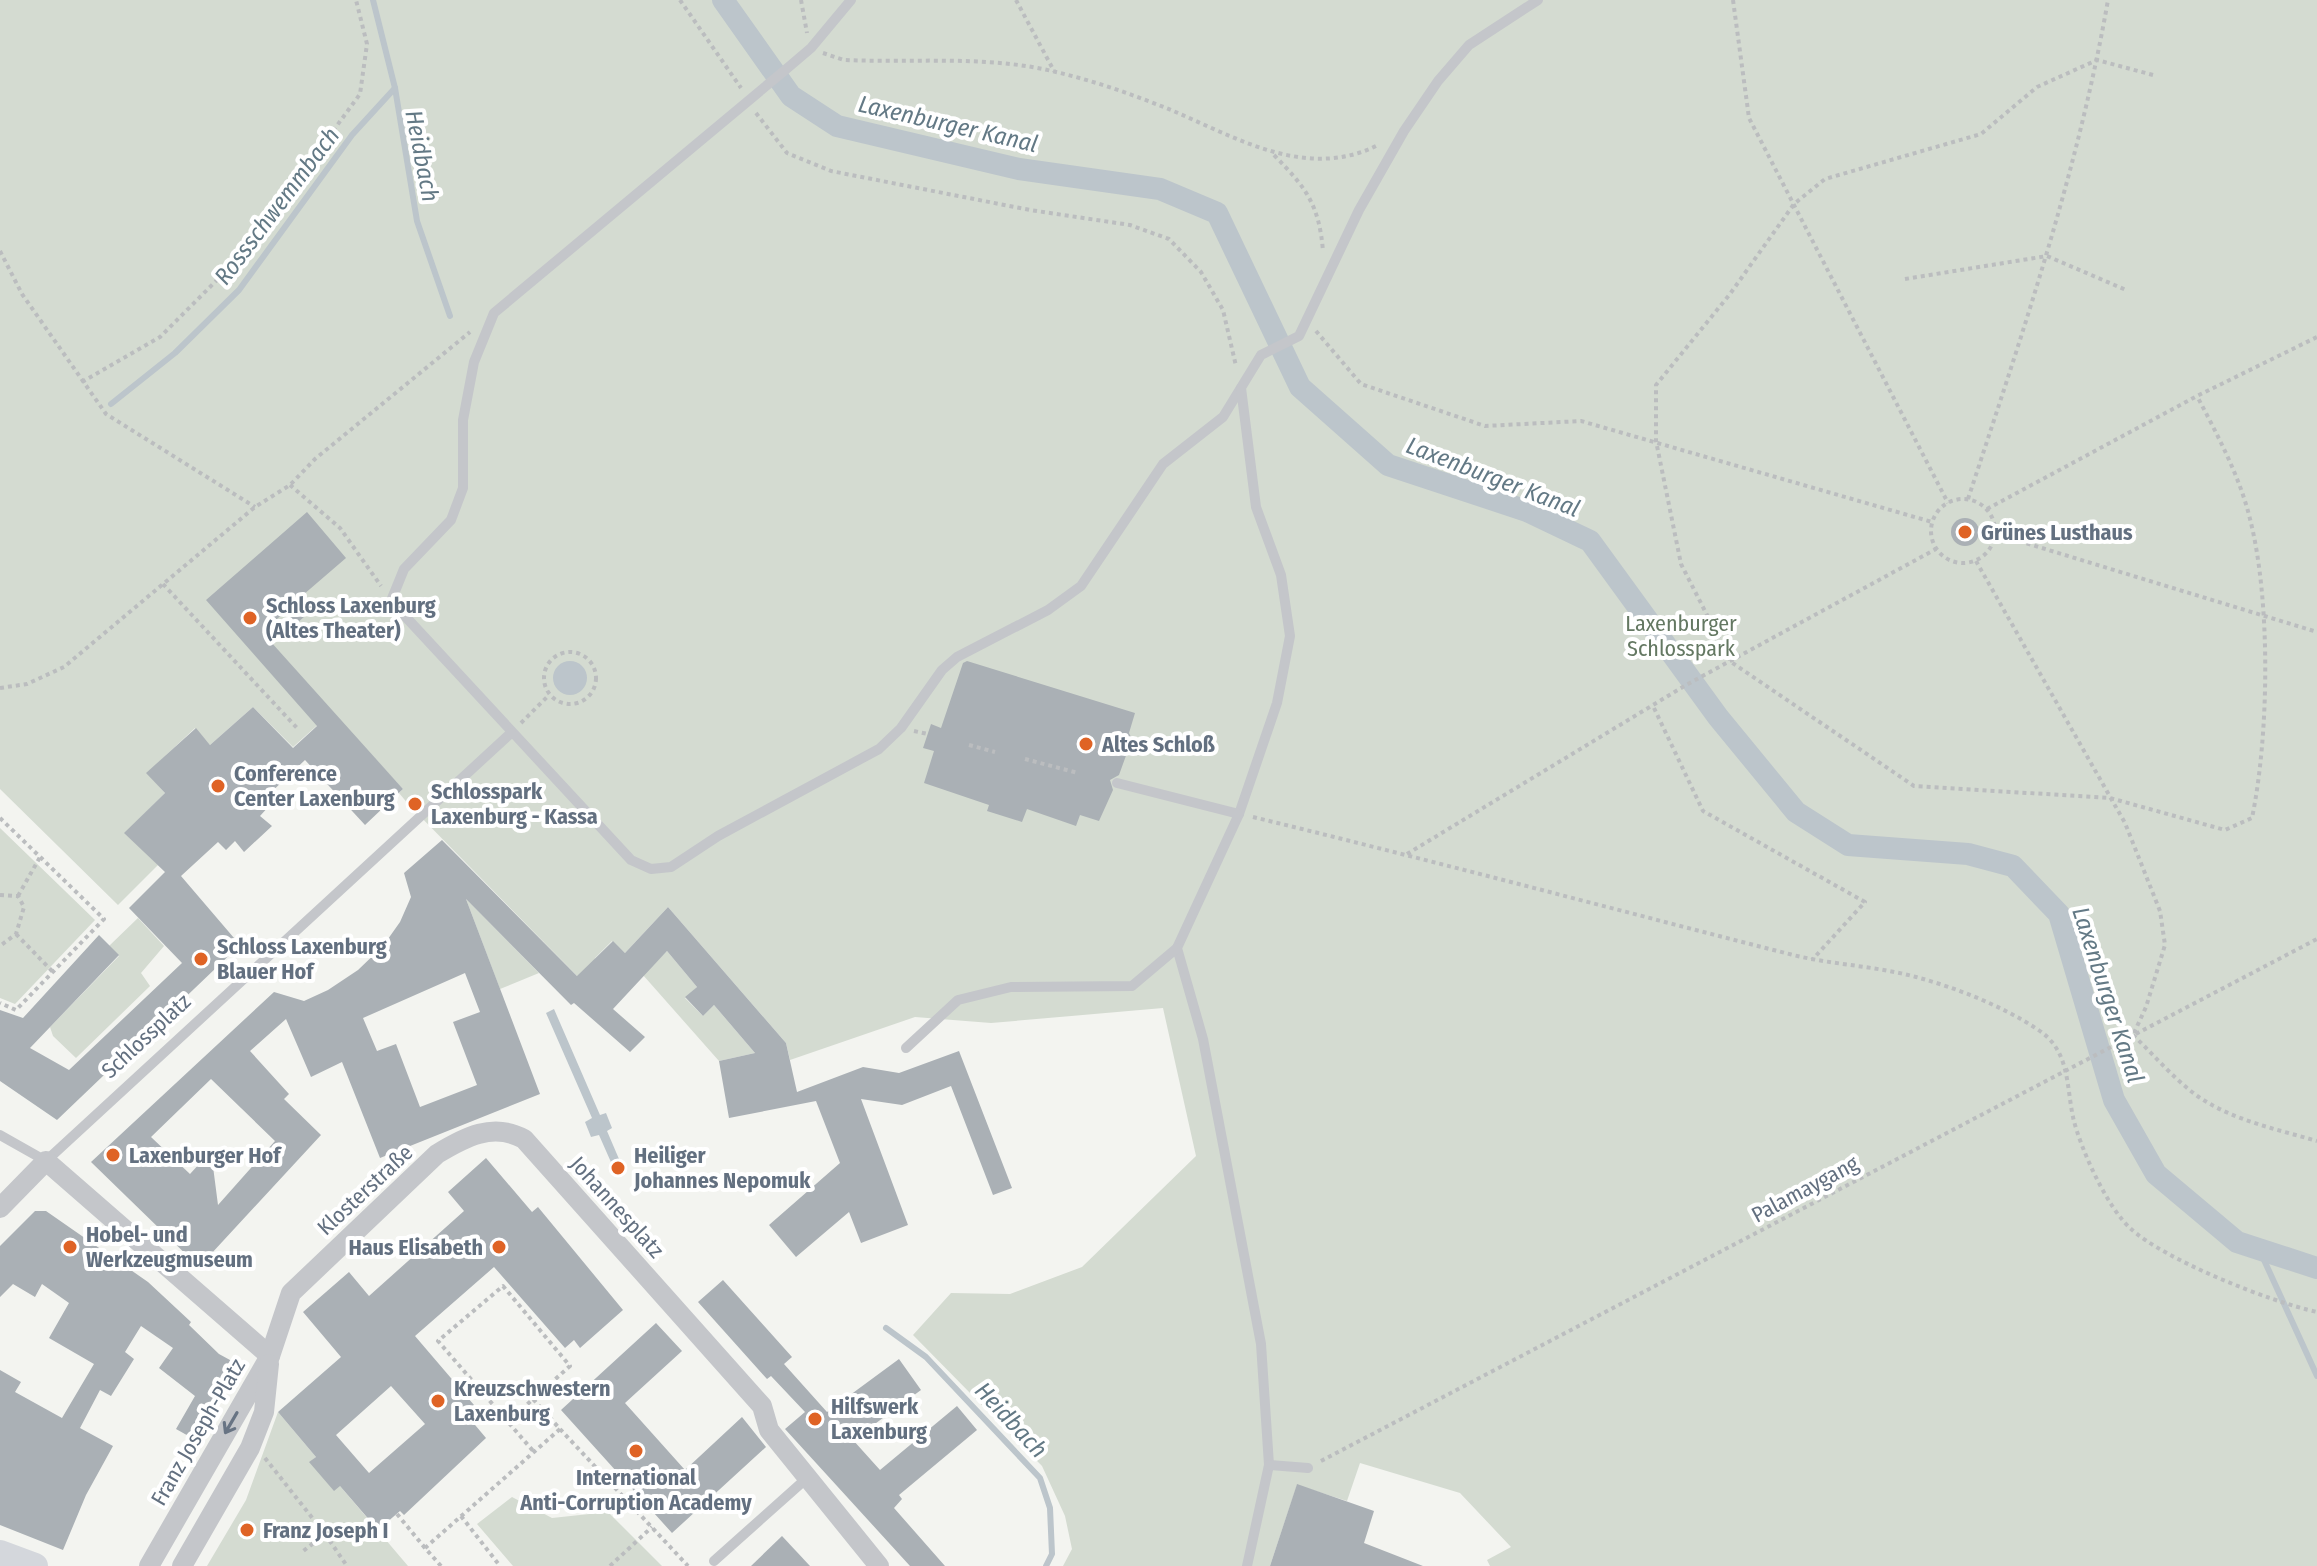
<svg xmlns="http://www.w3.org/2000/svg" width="2317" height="1566" viewBox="0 0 2317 1566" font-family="'Fira Sans Condensed',sans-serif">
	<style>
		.green { fill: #d4dbd1 }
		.water { fill: #bcc5cb }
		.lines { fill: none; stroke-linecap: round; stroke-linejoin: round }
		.stream { stroke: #bcc5cb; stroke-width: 6 }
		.canal { stroke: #bcc5cb; stroke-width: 22 }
		.building { fill: #aab0b5; fill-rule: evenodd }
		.path { stroke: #bbbdbf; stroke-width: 4; stroke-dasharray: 4 4; stroke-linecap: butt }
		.service { stroke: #c4c6ca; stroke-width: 10 }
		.minor { stroke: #c4c6ca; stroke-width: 20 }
		.secondary { stroke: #d4d7dc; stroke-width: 26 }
		.oneway { stroke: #687484 }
		.poi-dot { fill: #df6325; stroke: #fff; stroke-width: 3 }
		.labels { text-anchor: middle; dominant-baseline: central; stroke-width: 8; stroke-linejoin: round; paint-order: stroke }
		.poi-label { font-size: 22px; font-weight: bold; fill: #637080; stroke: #fff; text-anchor: start }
		.park-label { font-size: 22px; fill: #647862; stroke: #fff }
		.street-label { font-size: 22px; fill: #637080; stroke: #fff }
		.water-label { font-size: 24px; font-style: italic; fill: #637985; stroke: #fff }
	</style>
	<rect width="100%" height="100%" fill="#f3f4f0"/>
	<!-- green -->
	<g class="green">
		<polygon points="0,0 2317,0 2317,1566 1490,1566 1487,1560 1511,1547 1460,1493 1360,1463 1347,1501 1297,1485 1270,1566 1063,1566 1072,1549 1065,1516 1042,1466 913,1335 951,1293 1010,1294 1082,1267 1196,1156 1163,1008 991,1023 915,1017 790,1060 786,1043 668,907 625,953 612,941 595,958 589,988 409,805 399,793 403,789 332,712 293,747 253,707 210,745 195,728 147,773 165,793 125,833 158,865 118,905 0,789"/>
		<polygon points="0,828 95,920 15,1004 0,998"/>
		<polygon points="466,899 539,973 500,989"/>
		<polygon points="138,918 164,946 141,973 150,986 76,1058 53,1036 50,1027 119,956 109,946"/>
		<polygon points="667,951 697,987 685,998 703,1016 714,1005 755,1053 719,1061 643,975"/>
		<polygon points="278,1412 316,1457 310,1462 340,1486 408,1566 207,1566 246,1500"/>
		<polygon points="512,1497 552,1518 608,1512 662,1566 513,1566 477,1524"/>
	</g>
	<!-- water -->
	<g class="water">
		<circle cx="570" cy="678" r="17"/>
		<polygon points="554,1009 600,1115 606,1113 612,1128 607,1131 622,1166 614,1169 599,1135 591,1137 585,1122 592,1118 546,1013"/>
	</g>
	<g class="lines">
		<!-- stream -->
		<g class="stream">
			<polyline points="373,0 395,88 417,221 450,316"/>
			<polyline points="111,404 175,353 239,290 352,135 395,88"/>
			<polyline points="2259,1249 2317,1376"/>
			<polyline points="886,1328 926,1357 1040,1478 1050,1508 1052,1554 1046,1566"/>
		</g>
		<!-- canal -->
		<polyline class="canal" points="723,0 791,96 837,126 1019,169 1160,189 1217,213 1300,387 1388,465 1527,511 1590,541 1718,717 1796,812 1848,845 1968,854 2013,866 2059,914 2114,1100 2156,1174 2237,1242 2317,1268"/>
	</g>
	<!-- building -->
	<g class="building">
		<polygon points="307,512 346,558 303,595 314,608 296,624 285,612 262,632 403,789 365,825 305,760 264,799 270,805 260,816 272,826 244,852 235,841 226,850 218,842 181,876 240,945 57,1120 0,1081 0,1010 23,1018 99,935 119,955 30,1048 69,1070 182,963 129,908 165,872 124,833 165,793 146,773 196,728 210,745 253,707 293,748 317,726 206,600"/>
		<circle cx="1965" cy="532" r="14"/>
		<polygon points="967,661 1135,713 1129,733 1132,739 1119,775 1110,780 1113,790 1099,821 1080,815 1076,826 1027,809 1022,822 987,811 989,805 924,783 934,751 923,748 931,724 941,728 963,663"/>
		<path d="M442 840 577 976 613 941 625 953 668 907 786 1043 797 1092 863 1067 899 1073 959 1051 1012 1188 993 1195 951 1086 902 1105 861 1099 908 1225 861 1243 849 1212 796 1257 769 1225 840 1163 816 1101 729 1118 719 1061 755 1053 714 1005 703 1016 685 997 697 987 667 951 613 1009 645 1037 630 1052 574 1003 571 1005 466 899 540 1094 380 1158 342 1062 311 1077 286 1019 250 1051 289 1094 284 1099 321 1135 199 1267 91 1162 274 992 304 1001 328 990 358 970 383 946 400 922 411 897 404 873ZM465 973 480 1012 453 1022 477 1085 420 1107 396 1044 377 1051 363 1018ZM211 1079 275 1141 218 1205 211 1151 190 1174 151 1137Z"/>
		<path d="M486 1158 532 1212 538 1207 623 1310 580 1348 574 1340 565 1348 494 1267 415 1336 474 1405 465 1413 486 1438 404 1515 400 1511 378 1530 340 1486 334 1491 309 1462 316 1457 278 1412 341 1357 303 1312 349 1272 369 1296 464 1211 448 1192ZM391 1386 425 1424 369 1473 336 1435Z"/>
		<polygon points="35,1211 46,1211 148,1282 191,1322 189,1325 219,1354 241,1366 234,1381 229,1378 203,1425 209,1429 201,1443 176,1429 195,1396 159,1368 173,1348 141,1326 125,1352 134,1359 111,1396 100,1390 80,1428 113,1446 86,1495 63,1550 0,1525 0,1370 21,1382 15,1392 62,1418 94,1364 49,1338 69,1303 42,1284 35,1297 13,1284 0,1297 0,1246"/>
		<polygon points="723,1280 792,1357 784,1364 827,1412 899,1359 921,1390 853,1440 880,1470 957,1406 977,1430 899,1495 902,1499 894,1508 945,1566 910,1566 785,1429 805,1412 771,1376 767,1379 698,1302"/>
		<polygon points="656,1323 682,1351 625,1403 685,1470 742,1417 766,1447 672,1533 561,1410"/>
		<polygon points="1297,1484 1374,1511 1364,1543 1423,1566 1270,1566"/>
		<polygon points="782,1536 810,1566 751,1566"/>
	</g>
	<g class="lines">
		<!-- path -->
		<g class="path">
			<polyline points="680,0 741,88"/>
			<polyline points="801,0 807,33"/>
			<polyline points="1016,0 1054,71"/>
			<polyline points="1733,0 1749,118 1948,503"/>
			<path d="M823 53 844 60C913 63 989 55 1056 72 1095 81 1134 95 1171 110 1237 138 1307 181 1378 145"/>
			<path d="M2153 75 2097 60 2037 87 1981 134 1825 179 1794 204 1730 294 1656 385V441L1681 564 1731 662 1914 786 2110 798 2225 830 2252 818C2269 736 2271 601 2250 519 2240 477 2217 434 2197 396"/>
			<polyline points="756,113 787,153 831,171 1030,210 1130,225 1169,239 1201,272 1223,310 1236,366"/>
			<path d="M1274 155C1306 188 1319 204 1323 251"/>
			<polyline points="0,251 22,294 106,414 255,507"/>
			<polyline points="1905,279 2047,256 2126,290"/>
			<polyline points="1316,331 1361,384 1485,426 1581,421 1932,522"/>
			<polyline points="82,382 160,337 244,253 360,94 367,44 356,0"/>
			<polyline points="290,485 340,528 381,586"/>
			<path d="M1968 499C2022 335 2078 171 2108 0"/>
			<circle cx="1963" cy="531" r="32"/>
			<polyline points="1987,509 2197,396 2317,337"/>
			<polyline points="1996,534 2317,632"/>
			<polyline points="1976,561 2125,823 2160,911 2165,945 2146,1007 2134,1033"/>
			<polyline points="163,584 297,728"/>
			<circle cx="570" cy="678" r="26"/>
			<polyline points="0,688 27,684 64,667 255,507 290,485 315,459 470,332"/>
			<polyline points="1654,708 1703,811 1865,902 1812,960"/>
			<polyline points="521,723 549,695"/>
			<polyline points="914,731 928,734"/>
			<polyline points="969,745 995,752"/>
			<polyline points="1025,759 1078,773"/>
			<path d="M1253 817C1434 861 1613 909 1793 955 1834 965 1876 966 1916 977 1957 988 2002 1006 2037 1029 2070 1050 2066 1084 2073 1117 2080 1148 2107 1207 2130 1228 2164 1260 2271 1302 2317 1312"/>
			<polyline points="0,818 104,919 16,1010 0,1003"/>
			<polyline points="1407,854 1686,685 1936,549"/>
			<polyline points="0,895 18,896 24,907 16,934 0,946"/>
			<polyline points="18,896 40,857"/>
			<polyline points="16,934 53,972"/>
			<path d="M2133 1035C2154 1055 2173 1078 2196 1095 2231 1120 2276 1129 2317 1141"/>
			<polyline points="508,1422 438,1341 503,1286 570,1366 533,1399"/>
			<polyline points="560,1429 688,1566"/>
			<polyline points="265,1458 325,1534 302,1552"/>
			<polyline points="1321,1461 2317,939"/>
			<polyline points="397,1514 425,1548"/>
			<polyline points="461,1516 500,1566"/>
			<polyline points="325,1534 347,1566"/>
			<polyline points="441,1566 425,1548 560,1429 533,1399 508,1422 534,1452"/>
			<polyline points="610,1566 652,1527"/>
		</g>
		<!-- service -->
		<g class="service">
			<polyline points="851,0 811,48 784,71 494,313 474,362 463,420 463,488 451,520 404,569 391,601 631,860 651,869 671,867 718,836 879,749 901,728 942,670 957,657 1048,610 1081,586 1163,464 1223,417 1261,355 1299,336 1359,210 1404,131 1438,81 1469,45 1538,0"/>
			<polyline points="1241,388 1256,507 1281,575 1290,636 1277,703 1239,814 1177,948 1203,1039 1261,1344 1269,1465 1247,1566"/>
			<polyline points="1117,783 1239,814"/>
			<polyline points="906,1048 958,1000 1011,987 1132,986 1177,948"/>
			<polyline points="0,1135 46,1161 511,733"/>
			<polyline points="1269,1465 1308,1468"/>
			<polyline points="714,1561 807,1478"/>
		</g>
		<!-- minor -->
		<g class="minor">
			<polyline points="0,1208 46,1161 270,1356"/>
			<path d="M149 1566 270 1356 291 1293 437 1154C465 1137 493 1122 524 1139L762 1406 769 1430 879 1566"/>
			<polyline points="182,1566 250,1448 264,1412 269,1364"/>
		</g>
		<!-- secondary -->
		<polyline class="secondary" points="0,1553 35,1566"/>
	</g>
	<!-- one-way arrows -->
	<defs><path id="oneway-shaft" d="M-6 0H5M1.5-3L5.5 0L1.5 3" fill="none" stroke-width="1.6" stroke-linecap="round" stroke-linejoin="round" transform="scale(2)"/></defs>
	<use class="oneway" href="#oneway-shaft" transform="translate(231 1423) rotate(120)"/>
	<!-- markers -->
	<g class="poi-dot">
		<circle cx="1965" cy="532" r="8"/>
		<circle cx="250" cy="618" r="8"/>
		<circle cx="1086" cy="744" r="8"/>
		<circle cx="218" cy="786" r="8"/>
		<circle cx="415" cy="804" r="8"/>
		<circle cx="201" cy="959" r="8"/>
		<circle cx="113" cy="1155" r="8"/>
		<circle cx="618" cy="1168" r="8"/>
		<circle cx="70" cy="1247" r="8"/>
		<circle cx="499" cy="1247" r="8"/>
		<circle cx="438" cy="1401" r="8"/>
		<circle cx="815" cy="1419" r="8"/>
		<circle cx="636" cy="1451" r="8"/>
		<circle cx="247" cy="1530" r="8"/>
	</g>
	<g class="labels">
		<!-- poi labels -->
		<g class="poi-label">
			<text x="1981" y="532">Grünes Lusthaus</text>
			<text x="266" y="605">Schloss Laxenburg<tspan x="266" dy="25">(Altes Theater)</tspan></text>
			<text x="1102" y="744">Altes Schloß</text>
			<text x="234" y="773">Conference<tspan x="234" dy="25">Center Laxenburg</tspan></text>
			<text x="431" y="791">Schlosspark<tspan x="431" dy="25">Laxenburg - Kassa</tspan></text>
			<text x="217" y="946">Schloss Laxenburg<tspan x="217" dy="25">Blauer Hof</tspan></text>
			<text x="129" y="1155">Laxenburger Hof</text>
			<text x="634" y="1155">Heiliger<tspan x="634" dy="25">Johannes Nepomuk</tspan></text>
			<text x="86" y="1234">Hobel- und<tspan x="86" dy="25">Werkzeugmuseum</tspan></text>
			<text x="483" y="1247" text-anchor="end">Haus Elisabeth</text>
			<text x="454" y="1388">Kreuzschwestern<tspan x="454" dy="25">Laxenburg</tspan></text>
			<text x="831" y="1406">Hilfswerk<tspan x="831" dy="25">Laxenburg</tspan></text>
			<text x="636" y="1477" text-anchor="middle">International<tspan x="636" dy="25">Anti-Corruption Academy</tspan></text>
			<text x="263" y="1530">Franz Joseph I</text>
		</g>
		<!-- park labels -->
		<g class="park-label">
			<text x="1681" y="623">Laxenburger<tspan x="1681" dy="25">Schlosspark</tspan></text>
		</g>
		<!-- street labels -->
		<g class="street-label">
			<text transform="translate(146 1036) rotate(-43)">Schlossplatz</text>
			<text transform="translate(1805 1189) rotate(-28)">Palamaygang</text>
			<text transform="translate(365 1190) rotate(-43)">Klosterstraße</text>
			<text transform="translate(617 1207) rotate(48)">Johannesplatz</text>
			<text transform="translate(198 1432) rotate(-60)">Franz Joseph-Platz</text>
		</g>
		<!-- water labels -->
		<g class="water-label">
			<text transform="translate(948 124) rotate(13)">Laxenburger Kanal</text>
			<text transform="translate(422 156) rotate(79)">Heidbach</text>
			<text transform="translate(277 206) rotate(-53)">Rossschwemmbach</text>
			<text transform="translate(1493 477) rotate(21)">Laxenburger Kanal</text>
			<text transform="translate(2108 995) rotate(72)">Laxenburger Kanal</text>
			<text transform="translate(1011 1420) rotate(47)">Heidbach</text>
		</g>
	</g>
</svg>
